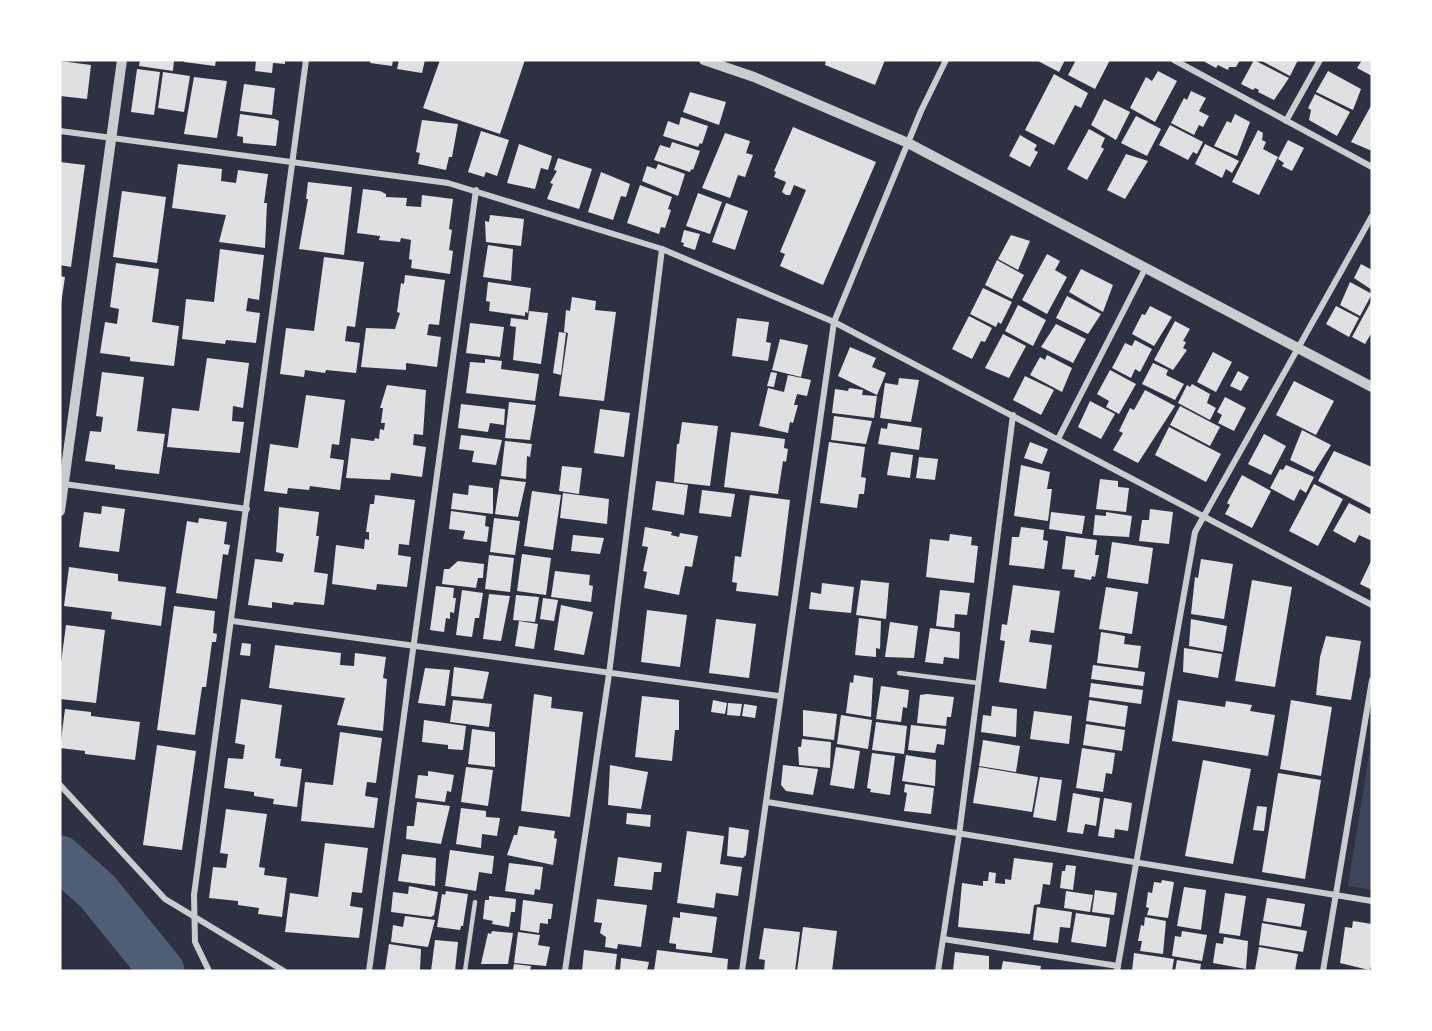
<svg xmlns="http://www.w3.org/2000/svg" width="1432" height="1031" viewBox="0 0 1432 1031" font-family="'Golos Text',sans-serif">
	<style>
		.green { fill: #3c4559 }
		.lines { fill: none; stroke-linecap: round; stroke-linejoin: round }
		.river { stroke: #4f5d75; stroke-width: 45 }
		.building { fill: #e0e0e3 }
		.service { stroke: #caccd0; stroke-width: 4.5 }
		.minor { stroke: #caccd0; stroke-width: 6 }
		.tertiary { stroke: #caccd0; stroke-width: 10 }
	</style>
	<rect width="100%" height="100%" fill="#2d3142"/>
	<!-- green -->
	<polygon class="green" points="1372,736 1372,890 1348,886"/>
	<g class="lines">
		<!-- river -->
		<polyline class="river" points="60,858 97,891 162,971"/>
	</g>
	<!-- building -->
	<g class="building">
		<polygon points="140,60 174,60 173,71 139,66"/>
		<polygon points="184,60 216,60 215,66 184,62"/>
		<polygon points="256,60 285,60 285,64 273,63 272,73 255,71"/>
		<polygon points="371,60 393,60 392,66 370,63"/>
		<polygon points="399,60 425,60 422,73 397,69"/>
		<polygon points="440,60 525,60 500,134 423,108"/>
		<polygon points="826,60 885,60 875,85 825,65"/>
		<polygon points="1036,60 1065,60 1059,72"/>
		<polygon points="1076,60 1079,61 1110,60 1095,89 1068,75"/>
		<polygon points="1206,60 1240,60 1236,67 1229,67 1228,70 1218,65 1216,68 1205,62"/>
		<polygon points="1254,60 1289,78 1274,100 1258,92 1259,90 1255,88 1253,90 1241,84"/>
		<polygon points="1260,60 1298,60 1290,76"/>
		<polygon points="1362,60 1372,60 1372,76 1357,68"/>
		<polygon points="60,61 91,65 87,99 60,96"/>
		<polygon points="137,69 160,72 154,115 131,112"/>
		<polygon points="1158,71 1177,81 1155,122 1130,108 1146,77 1152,81"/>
		<polygon points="1328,71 1361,89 1353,110 1316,92"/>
		<polygon points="163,72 190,76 184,112 158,108"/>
		<polygon points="1054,74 1088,93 1081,108 1075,105 1054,145 1025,130"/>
		<polygon points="194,77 227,81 217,138 184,134"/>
		<polygon points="244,84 275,88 272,115 240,111"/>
		<polygon points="1191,91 1206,98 1199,111 1209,116 1203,127 1199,125 1194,135 1171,123 1184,98 1187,100"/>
		<polygon points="690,92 726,102 719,125 683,112"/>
		<polygon points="1315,94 1350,112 1337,136 1309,120 1311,110 1308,108"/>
		<polygon points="1104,99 1130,112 1116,140 1091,125"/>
		<polygon points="1372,104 1372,151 1351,142"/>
		<polygon points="240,114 275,119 279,121 276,146 243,143 243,137 237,136"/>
		<polygon points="1235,114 1250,122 1237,156 1214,146 1227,121 1231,123"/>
		<polygon points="1136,116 1161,129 1147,156 1121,143"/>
		<polygon points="681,117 708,126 702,144 700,143 698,147 663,136 668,121 679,125"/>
		<polygon points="422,120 458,124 452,157 449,157 446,170 418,164 420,153 416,152"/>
		<polygon points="1170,125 1203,142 1197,154 1193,152 1188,160 1159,145"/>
		<polygon points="793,127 876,162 823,285 780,266 785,254 780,252 806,190 794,185 790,195 786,195 782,192 786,182 774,177 776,172 774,171"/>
		<polygon points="1089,129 1105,138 1101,147 1104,149 1087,180 1067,169"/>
		<polygon points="1258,130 1263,133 1262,140 1266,142 1263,149 1278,157 1259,195 1232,182"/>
		<polygon points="481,131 509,140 497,176 486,172 484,177 468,172"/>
		<polygon points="725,133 750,141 746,153 753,155 745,177 738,175 730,198 702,188"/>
		<polygon points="1020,135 1037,145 1034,150 1038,152 1030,167 1009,156"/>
		<polygon points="1288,140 1304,148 1292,171 1282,166 1284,163 1278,159"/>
		<polygon points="672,142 700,151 693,170 691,169 690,172 654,160 660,145 670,148"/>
		<polygon points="519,144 552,156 548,170 541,168 535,189 507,183"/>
		<polygon points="1205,144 1239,161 1232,173 1226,169 1222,178 1195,164"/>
		<polygon points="1126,154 1148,161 1125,199 1107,190"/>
		<polygon points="558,158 592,169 579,209 547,199 553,184 550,183 557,171 554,170"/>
		<polygon points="60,162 85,165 71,267 60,265"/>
		<polygon points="178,164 222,169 221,181 236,183 238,170 268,174 264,203 267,203 265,248 219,242 226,215 172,208"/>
		<polygon points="658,164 685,174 678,196 642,181 647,166 656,169"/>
		<polygon points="601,172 630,184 626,197 621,196 613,220 588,212"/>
		<polygon points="308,182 352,187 344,255 299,249 308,199 306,199"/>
		<polygon points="640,185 672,197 668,209 671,210 665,228 661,227 659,234 627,223"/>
		<polygon points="363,189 380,191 386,194 386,197 407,198 406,206 421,207 422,195 453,199 449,229 452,230 449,250 453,251 450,274 411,268 412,260 409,259 411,240 401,238 400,242 379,240 380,236 357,233"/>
		<polygon points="122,191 166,197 157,263 113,257"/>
		<polygon points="698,193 722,202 710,234 686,226"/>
		<polygon points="726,203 748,211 735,250 712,242"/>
		<polygon points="490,215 524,219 521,246 486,242 485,221 489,222"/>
		<polygon points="684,230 700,234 695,250 683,246 684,243 681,242"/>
		<polygon points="1011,235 1030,241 1018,270 998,259"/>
		<polygon points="488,245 513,249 511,281 483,277"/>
		<polygon points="220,249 264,255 259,300 248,298 246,311 260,313 256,343 226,340 225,344 182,339 186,299 214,302"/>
		<polygon points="1047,254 1060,261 1055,270 1067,277 1047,314 1022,300"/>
		<polygon points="324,257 364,262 355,327 347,326 345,341 360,343 356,373 326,370 325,373 305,370 304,377 280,374 286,328 314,331"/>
		<polygon points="997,260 1024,275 1012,299 985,285"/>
		<polygon points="116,263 159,269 152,322 179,326 174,366 130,361 130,357 100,353 105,322 117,324 119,309 110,307"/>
		<polygon points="1361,264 1372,270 1372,290 1354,278"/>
		<polygon points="1081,269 1113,285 1103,312 1069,292"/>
		<polygon points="405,275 445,280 439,325 429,324 427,335 441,337 437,367 406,363 406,370 361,367 366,328 395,329 400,313 397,312 401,283 404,284"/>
		<polygon points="60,276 65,277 61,304 60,304"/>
		<polygon points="488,282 531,288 528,313 525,312 525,316 489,311 490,302 486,301"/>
		<polygon points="1350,282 1372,294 1360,316 1340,305"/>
		<polygon points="983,288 1012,302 1001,324 998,322 996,327 970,314"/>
		<polygon points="1067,296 1101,314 1088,334 1056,318"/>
		<polygon points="572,297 596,301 595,310 616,312 604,401 559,396 568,333 564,332 566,310 570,311"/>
		<polygon points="1372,300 1372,332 1365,344 1352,337"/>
		<polygon points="1018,305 1046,320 1033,346 1005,331"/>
		<polygon points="1150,306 1172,317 1154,346 1132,334 1142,314 1145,315"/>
		<polygon points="1336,306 1359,318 1349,337 1326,324"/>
		<polygon points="529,311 548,313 541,364 513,360 516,327 510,326 511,318 528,320"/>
		<polygon points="969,316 992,328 985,342 981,341 972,359 952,349"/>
		<polygon points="737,318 769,322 766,342 771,343 768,361 732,356"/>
		<polygon points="1175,321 1190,329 1183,341 1186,342 1183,348 1187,350 1173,370 1154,360"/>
		<polygon points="470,323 504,327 500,357 466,353"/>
		<polygon points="1056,324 1086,339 1073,363 1041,347"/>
		<polygon points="559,332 566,333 561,375 553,373"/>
		<polygon points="1003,334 1026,346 1009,378 985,368"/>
		<polygon points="780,339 808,345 801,377 772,370"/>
		<polygon points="1135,340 1152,349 1140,372 1135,369 1131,378 1112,368 1125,343 1132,346"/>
		<polygon points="850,347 876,358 872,367 886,373 877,395 838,376"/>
		<polygon points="1213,352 1232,362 1216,392 1197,382"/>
		<polygon points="1047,355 1072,368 1062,392 1030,375 1040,357 1045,360"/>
		<polygon points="207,358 249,363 243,408 233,406 232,421 244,422 240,453 167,447 172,408 199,411"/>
		<polygon points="485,359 502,361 501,369 539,374 535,401 466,393 470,362 485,363"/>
		<polygon points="1153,363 1168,370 1166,375 1184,384 1175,400 1142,384"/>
		<polygon points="1110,370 1136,384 1119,414 1106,407 1109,401 1097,394"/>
		<polygon points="1238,371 1249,377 1241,391 1230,386"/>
		<polygon points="102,372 144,377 137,431 165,434 159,474 115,469 115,465 85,461 90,431 101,432 103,417 96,416"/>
		<polygon points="771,372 777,373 774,387 767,386"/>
		<polygon points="788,375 811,380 807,396 797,394 794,405 798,405 793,423 790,422 788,433 759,426 768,388 784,392"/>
		<polygon points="1025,376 1054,390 1041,415 1013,400"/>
		<polygon points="899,378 919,380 911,422 880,418 885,383 898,385"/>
		<polygon points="1294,381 1334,401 1316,435 1276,415"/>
		<polygon points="1192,384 1210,394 1207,403 1216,408 1210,420 1178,403 1187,385 1190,387"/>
		<polygon points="387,385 426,390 423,435 414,434 413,445 426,447 422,477 391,473 390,480 346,478 351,438 374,441 375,438 379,439 380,429 384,430 385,423 381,423 383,408 380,408"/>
		<polygon points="849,388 863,390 862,395 877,396 874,418 832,413 835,389 848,391"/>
		<polygon points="1145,390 1175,406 1138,463 1113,450 1123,433 1119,431 1130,408 1134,410"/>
		<polygon points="306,395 345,400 339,445 332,444 330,458 344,460 340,490 310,486 309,490 288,488 287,494 264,491 270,444 298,448"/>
		<polygon points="1225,397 1246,408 1234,431 1218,423 1222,415 1217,412"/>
		<polygon points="1090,401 1115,414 1101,439 1078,427"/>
		<polygon points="509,402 536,405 530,440 505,438"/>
		<polygon points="461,404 505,409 504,425 490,423 488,432 458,428"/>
		<polygon points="1180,406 1220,427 1210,446 1170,425"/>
		<polygon points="600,409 630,413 624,457 594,453"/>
		<polygon points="834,416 872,421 866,444 831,440"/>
		<polygon points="682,422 718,426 710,486 674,482 677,444 679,444"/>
		<polygon points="888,423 922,428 919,450 878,444 881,428 887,429"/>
		<polygon points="1169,427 1221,454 1206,482 1155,455"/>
		<polygon points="1302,430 1331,445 1314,472 1290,460"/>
		<polygon points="731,432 785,439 784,448 788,449 786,462 783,461 778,494 724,487"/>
		<polygon points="1264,434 1286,446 1271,475 1248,464"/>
		<polygon points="461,435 502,440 496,465 472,462 474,451 459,449"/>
		<polygon points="505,441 532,444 530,457 527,456 526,479 501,476"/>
		<polygon points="829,442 865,447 861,477 866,478 864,494 859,494 857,508 820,503"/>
		<polygon points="1030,442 1048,449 1042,464 1024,458"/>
		<polygon points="1334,451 1372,467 1372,509 1318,481"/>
		<polygon points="891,452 913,455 910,478 887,475"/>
		<polygon points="919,457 938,459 935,480 916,478"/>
		<polygon points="1021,465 1050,472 1047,489 1052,489 1048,521 1014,516"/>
		<polygon points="1286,465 1314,477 1306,493 1300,489 1294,501 1270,488 1280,469 1283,470"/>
		<polygon points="562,466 582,468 579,494 559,491"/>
		<polygon points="1242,475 1271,491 1252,528 1225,514 1230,505 1227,503"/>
		<polygon points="500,479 526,482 518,517 495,514"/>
		<polygon points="1100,479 1118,481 1118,487 1129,488 1126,512 1096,509"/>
		<polygon points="656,481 688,485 684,515 652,510"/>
		<polygon points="1314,484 1343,499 1318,546 1289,531"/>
		<polygon points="469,485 493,488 493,514 451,509 453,493 468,495"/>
		<polygon points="702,490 735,494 731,517 699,513"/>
		<polygon points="532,491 561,495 553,550 524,546"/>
		<polygon points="563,493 609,499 607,524 560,518"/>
		<polygon points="375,495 415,500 409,545 399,544 398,555 411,557 407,587 377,584 376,590 332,584 336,545 364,549 365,539 369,540 369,532 366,532 370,504 374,504"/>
		<polygon points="750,495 790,500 778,596 736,591 737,583 732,582 735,556 741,557"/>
		<polygon points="1349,503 1372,515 1372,541 1359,535 1355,543 1333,531"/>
		<polygon points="102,506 125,509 119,552 79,547 84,512 101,514"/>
		<polygon points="279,507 319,512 316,536 319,536 314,572 328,574 324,605 294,602 293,605 272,602 272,608 248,605 255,559 282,562 284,554 276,552"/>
		<polygon points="1150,509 1173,512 1169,544 1139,541 1142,520 1149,520"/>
		<polygon points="451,511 486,516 485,526 489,527 487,542 463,539 465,531 449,529"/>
		<polygon points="1051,512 1085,516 1082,534 1049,529"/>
		<polygon points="1106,512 1132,516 1129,537 1093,535 1095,515 1106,516"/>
		<polygon points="199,518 227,522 224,544 230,545 228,555 223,554 217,599 176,593 187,521 198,523"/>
		<polygon points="494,518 520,521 515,555 490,552"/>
		<polygon points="645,527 672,532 671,535 679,537 680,533 698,536 692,567 685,566 679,595 644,588 647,572 643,571 648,547 642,546"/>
		<polygon points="1021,527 1044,530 1043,540 1048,541 1044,569 1009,565 1012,537 1019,537"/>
		<polygon points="950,534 972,537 971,545 978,546 974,583 926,577 930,539 949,541"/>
		<polygon points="573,535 604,538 600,554 571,551"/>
		<polygon points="1066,536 1097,540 1095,555 1099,555 1095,577 1092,576 1091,580 1074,577 1075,570 1062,569"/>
		<polygon points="1112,542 1153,548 1148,584 1107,578"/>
		<polygon points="522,554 551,558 546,595 517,591"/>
		<polygon points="489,555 514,558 510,592 485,589"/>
		<polygon points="1201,559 1233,564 1224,619 1191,614 1195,577 1198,578"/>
		<polygon points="1372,559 1372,590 1360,584"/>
		<polygon points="458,561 484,564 483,578 478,578 476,588 442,584 444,569 449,569"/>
		<polygon points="69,567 118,574 118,581 166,587 161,626 111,619 112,612 64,606"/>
		<polygon points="555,571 590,575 589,585 593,586 591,602 551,597"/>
		<polygon points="861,580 889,583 886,619 856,615"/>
		<polygon points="1252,580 1292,587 1275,687 1235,681"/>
		<polygon points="822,583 854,587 851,613 809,609 811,592 821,594"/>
		<polygon points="1013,585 1060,591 1054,633 1031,630 1029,642 1052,645 1046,689 999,682 1005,641 1000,640 1002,624 1007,625"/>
		<polygon points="436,586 454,588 453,598 456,598 454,613 450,612 450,619 446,618 444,632 430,630"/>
		<polygon points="1106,587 1138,592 1132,634 1099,629"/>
		<polygon points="462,590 483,593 479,618 475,618 472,637 456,635"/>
		<polygon points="940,590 970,593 967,615 955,614 954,628 936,626"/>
		<polygon points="489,594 510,596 501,641 483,639"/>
		<polygon points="516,595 539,597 535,622 513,620"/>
		<polygon points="543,598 558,600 554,621 540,619"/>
		<polygon points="561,605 593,612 584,655 554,650"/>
		<polygon points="174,606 215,611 213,633 217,634 216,642 212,642 206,687 202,687 195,735 157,730"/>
		<polygon points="647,610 687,615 680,667 641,662"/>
		<polygon points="859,618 881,621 880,649 876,648 876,657 855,655"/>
		<polygon points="716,619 756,624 749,678 709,673"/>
		<polygon points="1191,619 1227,626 1223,652 1189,646"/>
		<polygon points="519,621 538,624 534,649 515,646"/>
		<polygon points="890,622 918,626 914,658 885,657"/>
		<polygon points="66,625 105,630 96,703 60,699 60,670"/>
		<polygon points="930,628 960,632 959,659 944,657 943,664 925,662"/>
		<polygon points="1101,632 1125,636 1124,644 1141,646 1138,668 1097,663"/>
		<polygon points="1326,636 1361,641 1351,700 1316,695 1320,657"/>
		<polygon points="242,643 251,644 250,656 240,655"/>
		<polygon points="275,645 341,653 340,665 354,666 355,653 386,657 383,678 387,679 383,731 337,725 345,698 269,688"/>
		<polygon points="1184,648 1222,654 1218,678 1183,672"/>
		<polygon points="1093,665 1145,672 1143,686 1091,679"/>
		<polygon points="454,667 489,672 483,699 451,696"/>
		<polygon points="425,668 450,670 445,706 418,703"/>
		<polygon points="854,675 873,678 871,717 846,713 850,682 853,683"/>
		<polygon points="1091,683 1143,690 1141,704 1089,697"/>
		<polygon points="881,686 909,690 907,708 903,707 901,722 876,719"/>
		<polygon points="534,694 552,697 551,708 583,712 570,817 521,811"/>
		<polygon points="927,694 954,697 951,717 947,717 946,726 917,723 920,695"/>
		<polygon points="642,696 679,700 679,730 675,730 672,761 635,757"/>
		<polygon points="241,699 282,705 275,758 281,759 280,766 302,769 297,807 273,804 274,799 254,796 254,792 224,788 228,758 243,759 245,745 235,743"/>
		<polygon points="453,700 492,704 489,727 450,722"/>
		<polygon points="713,700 727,703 725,714 711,712"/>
		<polygon points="1089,700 1128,706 1125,727 1086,721"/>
		<polygon points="1178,700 1225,707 1226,701 1252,705 1250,711 1275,715 1268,756 1172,741"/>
		<polygon points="1291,700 1332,707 1321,776 1280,769"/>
		<polygon points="728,703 742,704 740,716 727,715"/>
		<polygon points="744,704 757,706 755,718 742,716"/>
		<polygon points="992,706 1017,709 1016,737 981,732 983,715 991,716"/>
		<polygon points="65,709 91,712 91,716 140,722 135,760 85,754 85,751 60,748"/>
		<polygon points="803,710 837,714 834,740 803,736"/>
		<polygon points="1034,711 1072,716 1069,744 1030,739"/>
		<polygon points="841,715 872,720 868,749 837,744"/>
		<polygon points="424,720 466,726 463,750 448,749 448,745 422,742"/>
		<polygon points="876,722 907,726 904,754 872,750"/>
		<polygon points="1086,724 1125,730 1122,751 1083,745"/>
		<polygon points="911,725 946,729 944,745 937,744 935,753 908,750"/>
		<polygon points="472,729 495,732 495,767 468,764"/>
		<polygon points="340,732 382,738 376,783 367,782 365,796 378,798 374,828 301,821 305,782 333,785"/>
		<polygon points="802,739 831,742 830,768 799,765 798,747 801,747"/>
		<polygon points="983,740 1020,746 1016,772 979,766"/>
		<polygon points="157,745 196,751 182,850 143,845"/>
		<polygon points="836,747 860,751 854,789 830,785"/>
		<polygon points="1082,748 1115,753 1112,774 1106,773 1103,792 1076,788"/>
		<polygon points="872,753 895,756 890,795 870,792 871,789 867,788"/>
		<polygon points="906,755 936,760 935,786 902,781"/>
		<polygon points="1203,760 1251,769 1233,864 1185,856"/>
		<polygon points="610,765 648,772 641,809 608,805"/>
		<polygon points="783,765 818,769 813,795 786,791 781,785"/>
		<polygon points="466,767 493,770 488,806 461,802"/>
		<polygon points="979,767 1038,777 1032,812 973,803"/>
		<polygon points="428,771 454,775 451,792 447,791 445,802 415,798 418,775 428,776"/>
		<polygon points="1278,773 1321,780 1305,879 1262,872"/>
		<polygon points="1040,777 1062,780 1056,821 1033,817"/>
		<polygon points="905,784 934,788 931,814 904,811 907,793 904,792"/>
		<polygon points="1073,793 1100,798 1096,826 1085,824 1083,834 1067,832"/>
		<polygon points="1104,798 1132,803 1128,831 1115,829 1114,838 1098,836"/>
		<polygon points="417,802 450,806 441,844 406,839 407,826 414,826"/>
		<polygon points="1257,806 1267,807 1264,831 1253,830"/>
		<polygon points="461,808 486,811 486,817 500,818 497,836 482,834 481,848 456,844"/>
		<polygon points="226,809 267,814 259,867 265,868 264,875 287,878 282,917 258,914 259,908 238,905 238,901 209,898 213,867 226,868 228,854 220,853"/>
		<polygon points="627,813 651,815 650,827 626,824"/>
		<polygon points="519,826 555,831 554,838 557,839 553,865 507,855 514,835 517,835"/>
		<polygon points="729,827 749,830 746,855 743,858 727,856"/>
		<polygon points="687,831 724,836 720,864 742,867 738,896 716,893 714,908 677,903"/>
		<polygon points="325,843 368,848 362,893 352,892 350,906 363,908 359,938 285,932 290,893 318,897"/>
		<polygon points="450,850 494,856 492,874 479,872 476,891 445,886"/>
		<polygon points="402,854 436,858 435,886 398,881"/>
		<polygon points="618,857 662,863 661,872 654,872 652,890 614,886"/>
		<polygon points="1014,858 1053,863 1050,885 1043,884 1040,904 1034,905 1030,934 958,927 962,883 983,886 983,881 988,881 989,872 996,873 995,883 1005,884 1005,879 1011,880"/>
		<polygon points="509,863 543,867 540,890 535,889 534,895 505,891"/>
		<polygon points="1066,865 1076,866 1073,890 1060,888 1062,871 1065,871"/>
		<polygon points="1162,880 1174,882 1168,918 1147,915 1149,908 1146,907 1148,892 1152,893 1154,882 1161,883"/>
		<polygon points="409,886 438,892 434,915 431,917 391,912 393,892 408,894"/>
		<polygon points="1184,887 1206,890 1201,930 1177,926"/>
		<polygon points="1095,890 1117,893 1114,915 1092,912"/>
		<polygon points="446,891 468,894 463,926 461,926 460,930 437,927 442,894 445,895"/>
		<polygon points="1066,891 1093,895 1090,912 1064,908"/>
		<polygon points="1225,893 1246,896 1240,936 1219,933"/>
		<polygon points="489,896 516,899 515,912 511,912 509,927 492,924 493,921 483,919 485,900 489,900"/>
		<polygon points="1267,898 1305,904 1301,927 1263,921"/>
		<polygon points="597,899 647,905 641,947 618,944 617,949 605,947 606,937 600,933 602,923 594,922"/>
		<polygon points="523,900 553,904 551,919 548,919 548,924 540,923 539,933 520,930"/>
		<polygon points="1037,907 1072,912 1070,928 1060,927 1058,943 1033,940"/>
		<polygon points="680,912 717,917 712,953 676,949 676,944 669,943 673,917 680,918"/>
		<polygon points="1076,913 1110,918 1106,947 1071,942"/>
		<polygon points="405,916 435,920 428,947 391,942 393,925 403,927"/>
		<polygon points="1145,917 1166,921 1163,954 1140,951 1142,941 1138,941 1141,925 1144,926"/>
		<polygon points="1353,921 1372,924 1372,965 1369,970 1340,963 1345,927 1352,928"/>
		<polygon points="1262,923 1307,931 1303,952 1259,945"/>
		<polygon points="803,927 837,931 832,971 797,971"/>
		<polygon points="764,928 800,932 795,971 764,971 765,960 759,959"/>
		<polygon points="492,931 513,933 508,964 481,964 488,933 491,934"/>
		<polygon points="1182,931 1207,935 1202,961 1172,956 1175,936 1181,937"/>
		<polygon points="518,932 540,935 538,945 550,947 546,966 514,963"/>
		<polygon points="1224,937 1248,941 1246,969 1213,963 1216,943 1223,944"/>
		<polygon points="435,940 458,942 455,971 431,971"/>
		<polygon points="389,944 421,949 420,971 385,971"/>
		<polygon points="1259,947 1298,954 1295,971 1255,970"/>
		<polygon points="584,950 617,954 615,971 582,971"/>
		<polygon points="657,950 728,959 727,971 654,971"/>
		<polygon points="955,952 989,956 989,971 953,971"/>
		<polygon points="1134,953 1174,959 1172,971 1132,971"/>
		<polygon points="621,958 649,962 647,971 620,971"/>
		<polygon points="1177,960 1201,964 1200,971 1175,971"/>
		<polygon points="1003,961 1041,966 1040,971 1001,971"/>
		<polygon points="514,964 531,966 530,971 513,971"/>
	</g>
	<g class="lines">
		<!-- service -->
		<g class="service">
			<polyline points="899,673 978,683"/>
			<polyline points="465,971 475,902"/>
		</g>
		<!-- minor -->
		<g class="minor">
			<polyline points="1174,60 1372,167"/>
			<polyline points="1286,121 1320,60"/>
			<polyline points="60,131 448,183 662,249 834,322 1372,605"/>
			<polyline points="1058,439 1145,269"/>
			<polyline points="64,484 247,509"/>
			<polyline points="233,621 779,696"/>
			<polyline points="60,785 165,899 284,971"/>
			<polyline points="767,802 1372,901"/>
			<polyline points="943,939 1118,966"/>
			<polyline points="209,971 195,942 194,895 306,60"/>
			<polyline points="369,971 476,190"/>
			<polyline points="565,971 609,674 662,249"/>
			<polyline points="742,971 834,322 921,111 946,60"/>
			<polyline points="938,971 959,835 1013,415"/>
			<polyline points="1117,971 1195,532 1372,216"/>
			<polyline points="1323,971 1372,680"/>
		</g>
		<!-- tertiary -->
		<g class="tertiary">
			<polyline points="704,60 754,77 908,143 1372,387"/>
			<polyline points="60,511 122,60"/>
		</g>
	</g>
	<!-- border -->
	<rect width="1432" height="1031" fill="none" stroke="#ffffff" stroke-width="123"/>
</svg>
